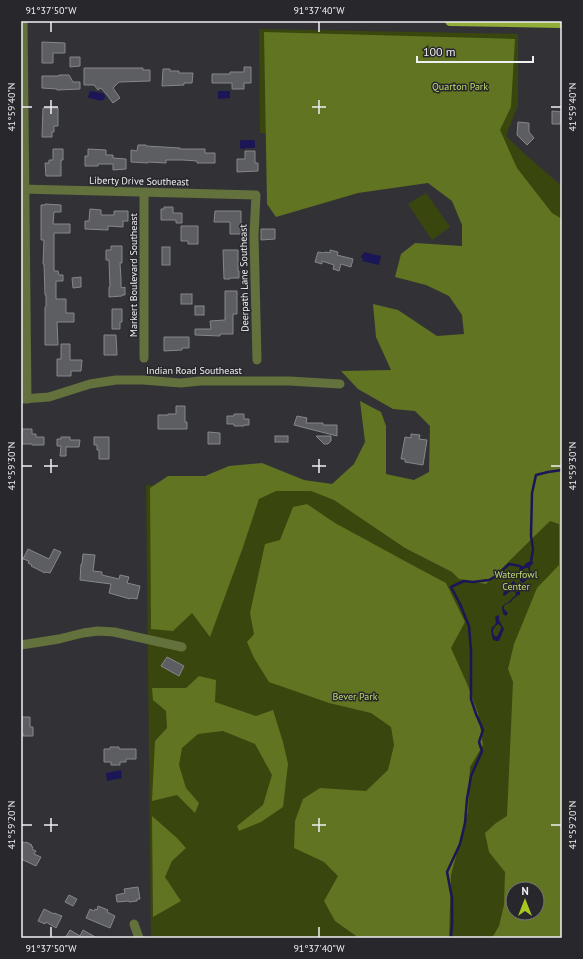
<svg xmlns="http://www.w3.org/2000/svg" width="583" height="959" viewBox="0 0 583 959" font-family="'PT Sans',sans-serif">
	<style>
		.green { fill: #39460e; fill-rule: evenodd }
		.forest { fill: #617421; fill-rule: evenodd }
		.water { fill: #1b1655; fill-rule: evenodd }
		.lines { fill: none; stroke-linecap: round; stroke-linejoin: round }
		.stream { stroke: #1b1655; stroke-width: 2.5 }
		.building { fill: #5d5e62; stroke: #86878b }
		.minor { stroke: #63713d; stroke-width: 9 }
		.major { stroke: #92ad39; stroke-width: 10 }
		.ticks { fill: none; stroke: #f0f0f3; stroke-width: 1.5 }
		.labels { text-anchor: middle; dominant-baseline: central; stroke-width: 3; stroke-linejoin: round; paint-order: stroke }
		.park-label { font-size: 10px; fill: #bfdb6e; stroke: #28282c }
		.street-label { font-size: 10px; fill: #f0f0f3; stroke: #28282c }
		.neatline { fill: none; stroke: #f0f0f3; stroke-width: 1.5 }
		.ticks-label { font-size: 10px; text-anchor: middle; fill: #f0f0f3 }
	</style>
	<rect width="100%" height="100%" fill="#323236"/>
	<!-- green -->
	<g class="green">
		<path d="M259 29 518 34V105L506 136 528 157 562 186V938H151L146 485 437 490 478 368 477 140 260 133ZM513 889H537V913H513Z"/>
		<polygon points="426,193 450,227 432,240 408,204"/>
	</g>
	<!-- forest -->
	<g class="forest">
		<path d="M264 32 515 39 511 107 500 130 517 168 552 213 562 219V938H492L499 926 504 905 505 872 489 852 485 833 496 823 507 816 513 682 508 669 514 644 537 588 559 565V524L550 521 486 584 459 579 452 572 405 548 334 500 311 491H276L259 499 242 550 210 637 192 613 173 631 151 629 150 488 168 476H205L229 466 262 463 304 480 332 484 354 464 365 442 360 401 381 412 386 426V474L414 480 429 472 430 426 415 411 393 409 358 389 341 371 391 370 376 337 373 304 398 310 437 336 464 334 462 315 449 296 426 285 395 277 401 254 415 243 462 246V225L452 201 428 183 358 193 276 217 267 204ZM513 889H537V913H513Z"/>
		<polygon points="307,504 335,523 414,566 446,583 465,622 451,648 468,686 478,713 483,745 470,767 468,811 451,875 449,938 359,938 335,921 324,901 338,876 324,862 294,848 295,821 303,799 320,788 366,791 388,770 394,745 391,727 371,713 329,703 269,682 254,658 247,642 254,634 250,613 265,544 280,540 293,507"/>
		<polygon points="199,676 216,680 215,702 256,716 273,710 283,742 288,764 283,807 261,822 239,831 237,826 263,805 272,775 255,744 223,731 198,734 182,748 179,765 186,788 199,803 195,813 177,795 152,801 155,741 167,728 166,711 153,700 152,688 186,688"/>
		<polygon points="152,816 177,838 186,848 172,861 165,877 181,901 153,917"/>
	</g>
	<!-- water -->
	<g class="water">
		<polygon points="90,91 91,91 103,93 105,96 105,98 102,101 89,98 88,97"/>
		<polygon points="218,91 230,91 230,98 218,99"/>
		<polygon points="241,140 253,140 255,141 255,147 254,148 245,148 245,149 241,149 240,147 240,141"/>
		<polygon points="364,252 381,256 379,265 362,261 363,258 361,258 362,254 363,255"/>
		<polygon points="531,561 533,562 533,564 531,565 530,568 530,571 532,571 533,574 523,583 520,581 520,578 525,577 530,573 528,568 526,568 519,571 520,566 523,566 525,565 526,563"/>
		<path d="M513 581H514L516 584V587L514 590 516 592 520 591V595H518L513 599 511 602 506 604 504 606V609L508 613 506 616 503 614 502 607C506 602 506 604 510 601 512 599 512 597 515 596L516 593 512 590 504 596 503 595 504 590C512 587 508 586 513 581Z"/>
		<path d="M498 615 499 616V620L504 629 499 641H497L493 640 491 631 492 627C497 625 496 622 495 617ZM498 624 501 626C501 631 499 632 498 635L496 637C490 632 494 627 498 624Z"/>
		<polygon points="121,770 122,778 107,781 106,773"/>
	</g>
	<g class="lines">
		<!-- stream -->
		<g class="stream">
			<polyline points="531,561 533,549 531,536 532,493 536,475 548,472 562,470"/>
			<polyline points="451,938 452,925 452,898 447,872 460,844 465,823 467,799 471,776 482,751 479,742 483,730 476,714 471,699 471,651 469,626 460,604 451,587 464,581 473,582 489,580 496,576 509,564 520,566"/>
		</g>
	</g>
	<!-- building -->
	<g class="building">
		<polygon points="42,42 65,43 65,53 53,53 53,63 42,63"/>
		<polygon points="70,57 80,57 80,66 70,67"/>
		<polygon points="244,67 251,67 251,83 244,83 244,89 232,89 232,83 212,83 212,74 230,74 230,72 244,72"/>
		<polygon points="84,68 143,68 143,70 150,70 150,81 119,82 113,88 120,98 113,103 107,95 101,88 98,90 94,85 84,85"/>
		<polygon points="163,69 170,69 170,71 179,71 179,73 193,73 192,83 184,83 184,85 162,86"/>
		<polygon points="59,75 69,75 73,82 80,82 80,89 57,90 57,89 42,88 42,76 59,76"/>
		<polygon points="43,108 58,108 58,126 54,126 54,132 52,132 52,137 42,137"/>
		<polygon points="552,111 562,112 562,122 560,122 560,124 552,124"/>
		<polygon points="518,122 529,123 529,132 534,138 527,145 517,135"/>
		<polygon points="138,145 146,145 146,146 180,148 180,149 205,149 205,153 215,153 215,163 197,163 197,161 183,160 166,160 166,163 148,162 148,163 131,162 131,150 137,151"/>
		<polygon points="53,149 63,149 63,160 61,160 61,176 46,176 45,163 49,163 49,160 53,160"/>
		<polygon points="88,149 106,150 106,155 113,155 113,158 126,159 126,169 113,170 113,164 98,164 98,166 85,166 85,156 88,156"/>
		<polygon points="245,151 255,151 255,163 258,163 258,171 237,172 237,159 245,159"/>
		<polygon points="45,204 61,205 61,212 54,212 53,224 70,224 70,233 54,233 54,271 58,271 59,275 63,275 63,281 56,281 56,299 66,299 66,313 74,313 74,322 57,322 58,345 45,345 45,307 46,307 46,295 45,295 44,264 43,264 44,240 41,240 41,205 45,205"/>
		<polygon points="164,207 173,207 173,213 182,213 182,223 176,223 176,220 161,220 161,209 164,209"/>
		<polygon points="90,209 101,210 101,215 114,215 114,211 128,211 128,221 123,221 123,227 108,226 108,230 85,229 85,221 89,221"/>
		<polygon points="215,211 241,211 241,234 230,234 230,222 214,222"/>
		<polygon points="181,226 198,226 198,244 188,244 188,241 181,241"/>
		<polygon points="261,229 275,229 275,239 261,240"/>
		<polygon points="111,246 122,246 122,263 120,263 121,279 121,287 122,288 125,287 125,295 122,295 122,296 109,297 109,287 110,287 109,260 106,260 106,250 111,250"/>
		<rect x="162" y="247" width="8" height="18"/>
		<polygon points="223,250 238,250 238,271 239,271 239,278 230,278 230,279 224,279"/>
		<polygon points="330,250 338,252 337,255 353,259 351,267 341,264 339,271 333,269 334,265 322,261 322,264 315,262 318,252 324,253 325,252 330,253"/>
		<polygon points="81,277 81,287 73,288 72,278"/>
		<polygon points="225,291 237,291 237,314 233,314 233,334 220,334 220,336 195,335 195,329 211,329 210,321 225,320"/>
		<rect x="181" y="294" width="11" height="10"/>
		<rect x="195" y="306" width="9" height="9"/>
		<polygon points="112,309 122,309 122,322 120,322 120,329 112,329"/>
		<polygon points="104,335 116,335 117,355 104,355"/>
		<polygon points="164,337 189,337 189,348 182,348 182,350 164,351"/>
		<polygon points="61,344 70,344 70,360 82,360 81,371 71,371 71,376 57,376 57,359 61,359"/>
		<polygon points="176,406 185,406 185,422 187,422 187,429 158,429 158,415 168,415 168,414 176,414"/>
		<polygon points="234,414 244,414 244,419 249,419 249,425 244,425 244,426 234,426 234,424 227,424 227,416 234,416"/>
		<polygon points="297,416 307,418 306,423 323,423 323,425 337,425 337,436 294,425"/>
		<polygon points="22,429 32,429 32,434 36,434 36,437 44,437 44,445 32,445 32,444 22,444"/>
		<polygon points="208,432 220,433 220,444 208,444"/>
		<polygon points="411,434 420,435 419,439 427,440 423,465 405,462 405,459 401,459 405,437 411,438"/>
		<rect x="275" y="436" width="13" height="6"/>
		<polygon points="316,436 331,436 331,441 328,444 324,444"/>
		<polygon points="61,437 70,437 70,440 80,440 79,447 66,447 66,456 60,456 61,446 57,446 57,439 61,439"/>
		<polygon points="94,437 109,437 109,459 99,459 99,450 97,450 97,445 94,445"/>
		<polygon points="28,549 49,559 54,549 61,552 50,573 46,572 45,573 31,566 32,565 28,563 29,561 23,559"/>
		<polygon points="83,554 95,555 93,571 102,572 102,575 119,579 120,575 129,577 127,583 140,586 137,599 131,598 130,599 109,593 111,584 80,580 81,564 82,564"/>
		<polygon points="167,657 184,666 179,676 161,666"/>
		<polygon points="21,717 30,717 30,727 33,727 33,736 23,736 23,733 21,733"/>
		<polygon points="110,747 119,747 119,749 136,749 136,759 126,759 126,762 120,762 120,765 111,765 111,762 104,762 104,749 110,749"/>
		<polygon points="23,842 25,843 26,842 32,845 31,846 33,847 32,849 36,851 34,854 41,857 36,866 21,859 21,847"/>
		<polygon points="138,887 140,899 137,899 137,901 129,902 129,901 117,902 116,895 125,893 124,889"/>
		<polygon points="69,895 77,899 73,906 65,902"/>
		<polygon points="98,906 108,910 107,912 115,916 110,928 86,918 90,909 94,911 95,909 97,910"/>
		<polygon points="44,909 54,914 54,913 62,916 56,928 46,922 45,924 38,921"/>
		<polygon points="70,930 80,936 83,930 97,938 65,938"/>
	</g>
	<g class="lines">
		<!-- minor -->
		<g class="minor">
			<polyline points="23,21 27,399"/>
			<polyline points="21,189 256,195 254,235 257,360"/>
			<polyline points="144,358 144,193"/>
			<polyline points="22,399 49,397 90,384 116,380 143,380 181,383 200,381 289,381 340,384"/>
			<polyline points="21,645 59,639 83,633 98,631 114,632 182,647"/>
			<polyline points="134,924 139,938"/>
		</g>
		<!-- major -->
		<polyline class="major" points="450,21 562,23"/>
	</g>
	<!-- ticks -->
	<path class="ticks" d="M51 22V32M319 22V32M51 100V114M319 100V114M22 107H32M44 107H58M312 107H326M551 107H561M51 459V473M319 459V473M22 466H32M44 466H58M312 466H326M551 466H561M51 818V832M319 818V832M22 825H32M44 825H58M312 825H326M551 825H561M51 927V937M319 927V937"/>
	<g class="labels">
		<!-- park labels -->
		<g class="park-label">
			<text x="460" y="86">Quarton Park</text>
			<text x="516" y="574">Waterfowl<tspan x="516" dy="12">Center</tspan></text>
			<text x="355" y="696">Bever Park</text>
		</g>
		<!-- street labels -->
		<g class="street-label">
			<text transform="translate(139 181) rotate(1)">Liberty Drive Southeast</text>
			<text transform="translate(133 275) rotate(-90)">Markert Boulevard Southeast</text>
			<text transform="translate(244 278) rotate(-91)">Deerpath Lane Southeast</text>
			<text x="194" y="370">Indian Road Southeast</text>
		</g>
	</g>
	<!-- border -->
	<rect width="583" height="959" fill="none" stroke="#28282c" stroke-width="44"/>
	<!-- north arrow -->
	<g transform="translate(525 901)"><circle r="19" fill="#28282c" stroke="#78787c"/>
	<path d="M0-3L7 15L0 10L-7 15Z" fill="#a6c820"/>
	<text y="-6" font-size="11" font-weight="bold" text-anchor="middle" fill="#f0f0f3">N</text>
	</g>
	<!-- scale -->
	<path d="M417 56v6h116v-6" fill="none" stroke="#f0f0f3" stroke-width="2"/>
	<text x="423" y="56" font-size="12" fill="#f0f0f3" stroke="#28282c" stroke-width="3" paint-order="stroke">100 m</text>
	<rect x="22" y="22" width="539" height="915" class="neatline"/>
	<g class="ticks-label">
		<text x="51" y="14">91°37'50"W</text>
		<text x="319" y="14">91°37'40"W</text>
		<text transform="translate(11 107) rotate(-90)" y="4">41°59'40"N</text>
		<text transform="translate(572 107) rotate(-90)" y="4">41°59'40"N</text>
		<text transform="translate(11 466) rotate(-90)" y="4">41°59'30"N</text>
		<text transform="translate(572 466) rotate(-90)" y="4">41°59'30"N</text>
		<text transform="translate(11 825) rotate(-90)" y="4">41°59'20"N</text>
		<text transform="translate(572 825) rotate(-90)" y="4">41°59'20"N</text>
		<text x="51" y="952">91°37'50"W</text>
		<text x="319" y="952">91°37'40"W</text>
	</g>
</svg>
